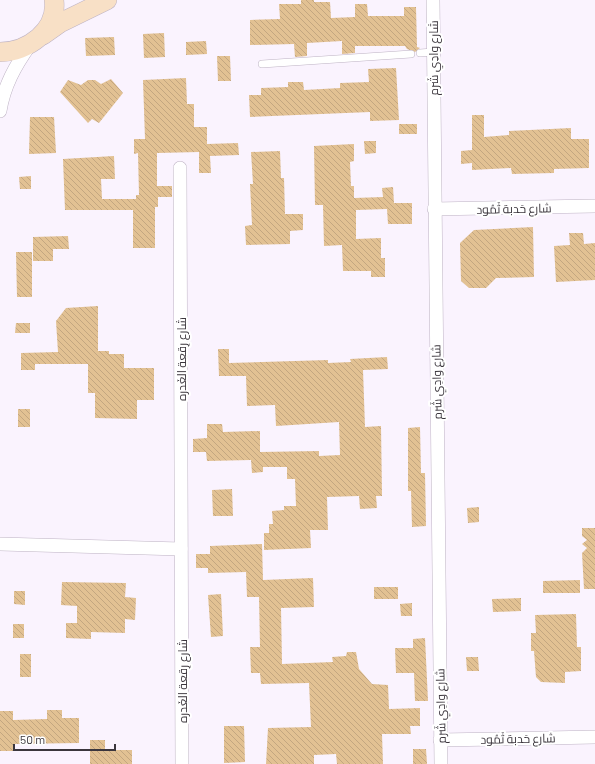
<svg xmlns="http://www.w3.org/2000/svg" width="595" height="764" viewBox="0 0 595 764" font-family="Barlow,Cairo,sans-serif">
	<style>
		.building { fill: url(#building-back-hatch) }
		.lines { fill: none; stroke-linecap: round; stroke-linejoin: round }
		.lane-casing { stroke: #beb3c4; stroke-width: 8 }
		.street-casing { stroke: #beb3c4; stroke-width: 14 }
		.secondary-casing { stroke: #beb3c4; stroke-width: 20 }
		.lane { stroke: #fff; stroke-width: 7 }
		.street { stroke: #fff; stroke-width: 13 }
		.secondary { stroke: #f8e0c6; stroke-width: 19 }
		.labels { text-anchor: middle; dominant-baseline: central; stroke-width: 4; stroke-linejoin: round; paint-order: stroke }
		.street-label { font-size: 12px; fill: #3b363d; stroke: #fff }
	</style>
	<defs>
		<pattern id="building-back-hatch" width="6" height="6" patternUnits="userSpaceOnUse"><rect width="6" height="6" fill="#e2c193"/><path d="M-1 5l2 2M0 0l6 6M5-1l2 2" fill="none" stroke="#c3a680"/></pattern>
	</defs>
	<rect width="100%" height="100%" fill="#faf3fe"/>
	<!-- building -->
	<g class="building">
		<polygon points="301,0 314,0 314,2 330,2 331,18 355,17 355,4 367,4 368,16 404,16 404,7 416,7 417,47 420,48 415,52 407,49 405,46 355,46 355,53 342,54 342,41 307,43 307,56 295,57 294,44 250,45 250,20 280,19 279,4 301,4"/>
		<polygon points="164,33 165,57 144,58 143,34"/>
		<polygon points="114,37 115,55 86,56 85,38"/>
		<polygon points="206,41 207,54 186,55 186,42"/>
		<polygon points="217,56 230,56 231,81 218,81"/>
		<polygon points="396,68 399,120 370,121 370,112 250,117 249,95 261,95 261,88 288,87 288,82 303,82 304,90 340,88 340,83 369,82 368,69"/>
		<polygon points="186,78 187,104 194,104 194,127 207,127 207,144 238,143 239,155 210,156 211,173 199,173 199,152 157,153 157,186 172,186 172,197 158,197 158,207 155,207 155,248 133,248 133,210 65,210 63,159 114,156 115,179 101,179 102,199 136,199 136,195 139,195 138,153 134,154 134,139 145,139 143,80"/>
		<polygon points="111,79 123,93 99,123 92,119 88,123 60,92 68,80 81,85 88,80 95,80 101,84"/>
		<polygon points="472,115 484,115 484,137 509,135 509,131 571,128 571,139 589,139 589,168 554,169 554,173 512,174 511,168 472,170 472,163 461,164 461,151 472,150"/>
		<polygon points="30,117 54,117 56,153 29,154"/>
		<rect x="399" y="124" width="18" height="10"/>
		<polygon points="364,141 376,141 376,153 365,154"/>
		<polygon points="354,144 354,161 350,162 351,186 354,186 354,198 383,197 382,188 393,187 394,203 412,203 412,224 388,224 387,209 356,210 356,239 381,238 381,258 385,258 385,277 371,277 371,271 343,271 342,245 324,246 323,205 315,205 314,146"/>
		<polygon points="280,151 281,178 284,178 285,214 303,214 303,230 290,231 290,244 246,245 245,226 252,225 250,184 253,184 251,152"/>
		<polygon points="31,176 31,189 20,189 19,177"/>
		<polygon points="533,227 534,277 496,278 486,288 469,288 461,281 460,243 474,230"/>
		<polygon points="569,233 583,233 584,244 595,243 595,280 556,282 554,246 570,245"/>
		<polygon points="68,236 69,249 53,249 53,261 33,261 33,237"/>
		<polygon points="16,252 32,252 32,297 17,297"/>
		<polygon points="98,306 98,351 109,351 109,354 124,354 124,368 154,368 154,400 137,400 137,419 95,418 95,393 88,393 88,364 35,364 35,370 21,370 21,353 58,352 56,321 66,308"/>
		<polygon points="16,323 30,323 30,333 15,333"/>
		<polygon points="218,349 229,349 229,363 328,360 328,363 351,362 350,359 387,357 388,369 363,370 365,427 381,426 382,496 376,496 377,508 360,509 359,496 327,497 328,530 310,530 311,548 264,550 264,533 269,533 269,524 273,524 272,511 284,510 284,506 296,506 295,479 287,479 287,467 263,467 263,472 252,473 251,460 207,461 206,452 193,452 193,439 207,438 207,424 222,424 223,432 260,431 260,452 319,451 319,456 340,455 339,422 276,426 275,405 247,406 246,376 219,376"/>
		<rect x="18" y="409" width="12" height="18"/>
		<polygon points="420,427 421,473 425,473 426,526 412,527 411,491 408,491 408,428"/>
		<polygon points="232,489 233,516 213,516 212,490"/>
		<polygon points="479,507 479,522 468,523 467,508"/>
		<polygon points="582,528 595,528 595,589 584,589 582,553 587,548 582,544 587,540 582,536"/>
		<polygon points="262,544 263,580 313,578 314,607 281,608 282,664 333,662 332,657 346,656 347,652 356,652 359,669 372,684 388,685 389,709 420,708 420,726 410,726 411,734 382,734 383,764 337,764 336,754 314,755 314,764 266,764 268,728 311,727 309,683 261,684 260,673 251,673 250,647 260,647 259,597 247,597 246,572 208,573 208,568 196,568 196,554 210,554 210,546"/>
		<polygon points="580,580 580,593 543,593 543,581"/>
		<polygon points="62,582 126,583 125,597 136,598 135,620 125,619 125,633 91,632 91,639 66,638 66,623 77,623 77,606 61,605"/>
		<rect x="374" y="587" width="24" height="12"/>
		<polygon points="14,591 25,591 25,605 14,604"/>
		<polygon points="221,594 223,636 211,637 208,595"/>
		<polygon points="521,598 521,611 493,612 492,599"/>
		<polygon points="412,603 412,616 401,616 400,604"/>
		<polygon points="576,614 577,647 581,647 581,671 565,672 565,683 541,682 536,677 534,651 531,651 531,633 536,633 535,615"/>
		<rect x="13" y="624" width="11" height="14"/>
		<polygon points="425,638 428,701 415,701 414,673 396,673 395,648 413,648 413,639"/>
		<rect x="20" y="654" width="11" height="23"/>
		<polygon points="466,657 478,657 479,671 467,671"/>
		<polygon points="47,710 62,710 62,718 79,718 79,743 13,744 13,751 0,751 0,711 13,711 13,720 47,719"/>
		<polygon points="224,726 244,726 245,762 224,763"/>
		<polygon points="90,740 105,740 105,750 132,750 132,764 90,764"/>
		<polygon points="413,749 426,749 427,764 413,764"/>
	</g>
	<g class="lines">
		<!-- lane casing -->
		<g class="lane-casing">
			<g id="lane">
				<polyline points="420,53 433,52"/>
				<polyline points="262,64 411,54"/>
			</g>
		</g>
		<!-- street casing -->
		<g class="street-casing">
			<g id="street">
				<polyline points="433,0 441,764"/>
				<path d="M0 111C4 86 15 66 30 45"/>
				<polyline points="180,168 182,764"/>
				<polyline points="434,209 595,206"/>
				<polyline points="0,544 181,549"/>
				<polyline points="440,740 595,737"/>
			</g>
		</g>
		<!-- secondary casing -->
		<g class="secondary-casing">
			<g id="secondary">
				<polyline points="43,35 60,23 107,0"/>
				<path d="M0 52C27 52 58 31 54 0"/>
			</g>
		</g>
		<!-- lane -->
		<use href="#lane" class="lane"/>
		<!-- street -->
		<use href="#street" class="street"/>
		<!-- secondary -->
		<use href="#secondary" class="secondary"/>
	</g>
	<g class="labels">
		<!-- street labels -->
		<g class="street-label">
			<text transform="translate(433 58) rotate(-90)">شارع وادِي شَرم</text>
			<text transform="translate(514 208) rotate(-1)">شارع حَدبة ثَمُود</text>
			<text transform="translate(181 359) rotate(-90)">شارع رِقعة الغَدره</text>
			<text transform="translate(436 382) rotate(-91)">شارع وادِي شَرم</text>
			<text transform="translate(182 681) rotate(-90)">شارع رِقعة الغَدره</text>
			<text transform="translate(440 706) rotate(-91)">شارع وادِي شَرم</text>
			<text transform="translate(518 738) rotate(-1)">شارع حَدبة ثَمُود</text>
		</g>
	</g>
	<!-- scale -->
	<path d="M14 744v6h101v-6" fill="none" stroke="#3b363d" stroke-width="2"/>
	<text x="20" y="744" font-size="12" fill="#3b363d" stroke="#ffffff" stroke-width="3" paint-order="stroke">50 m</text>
</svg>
